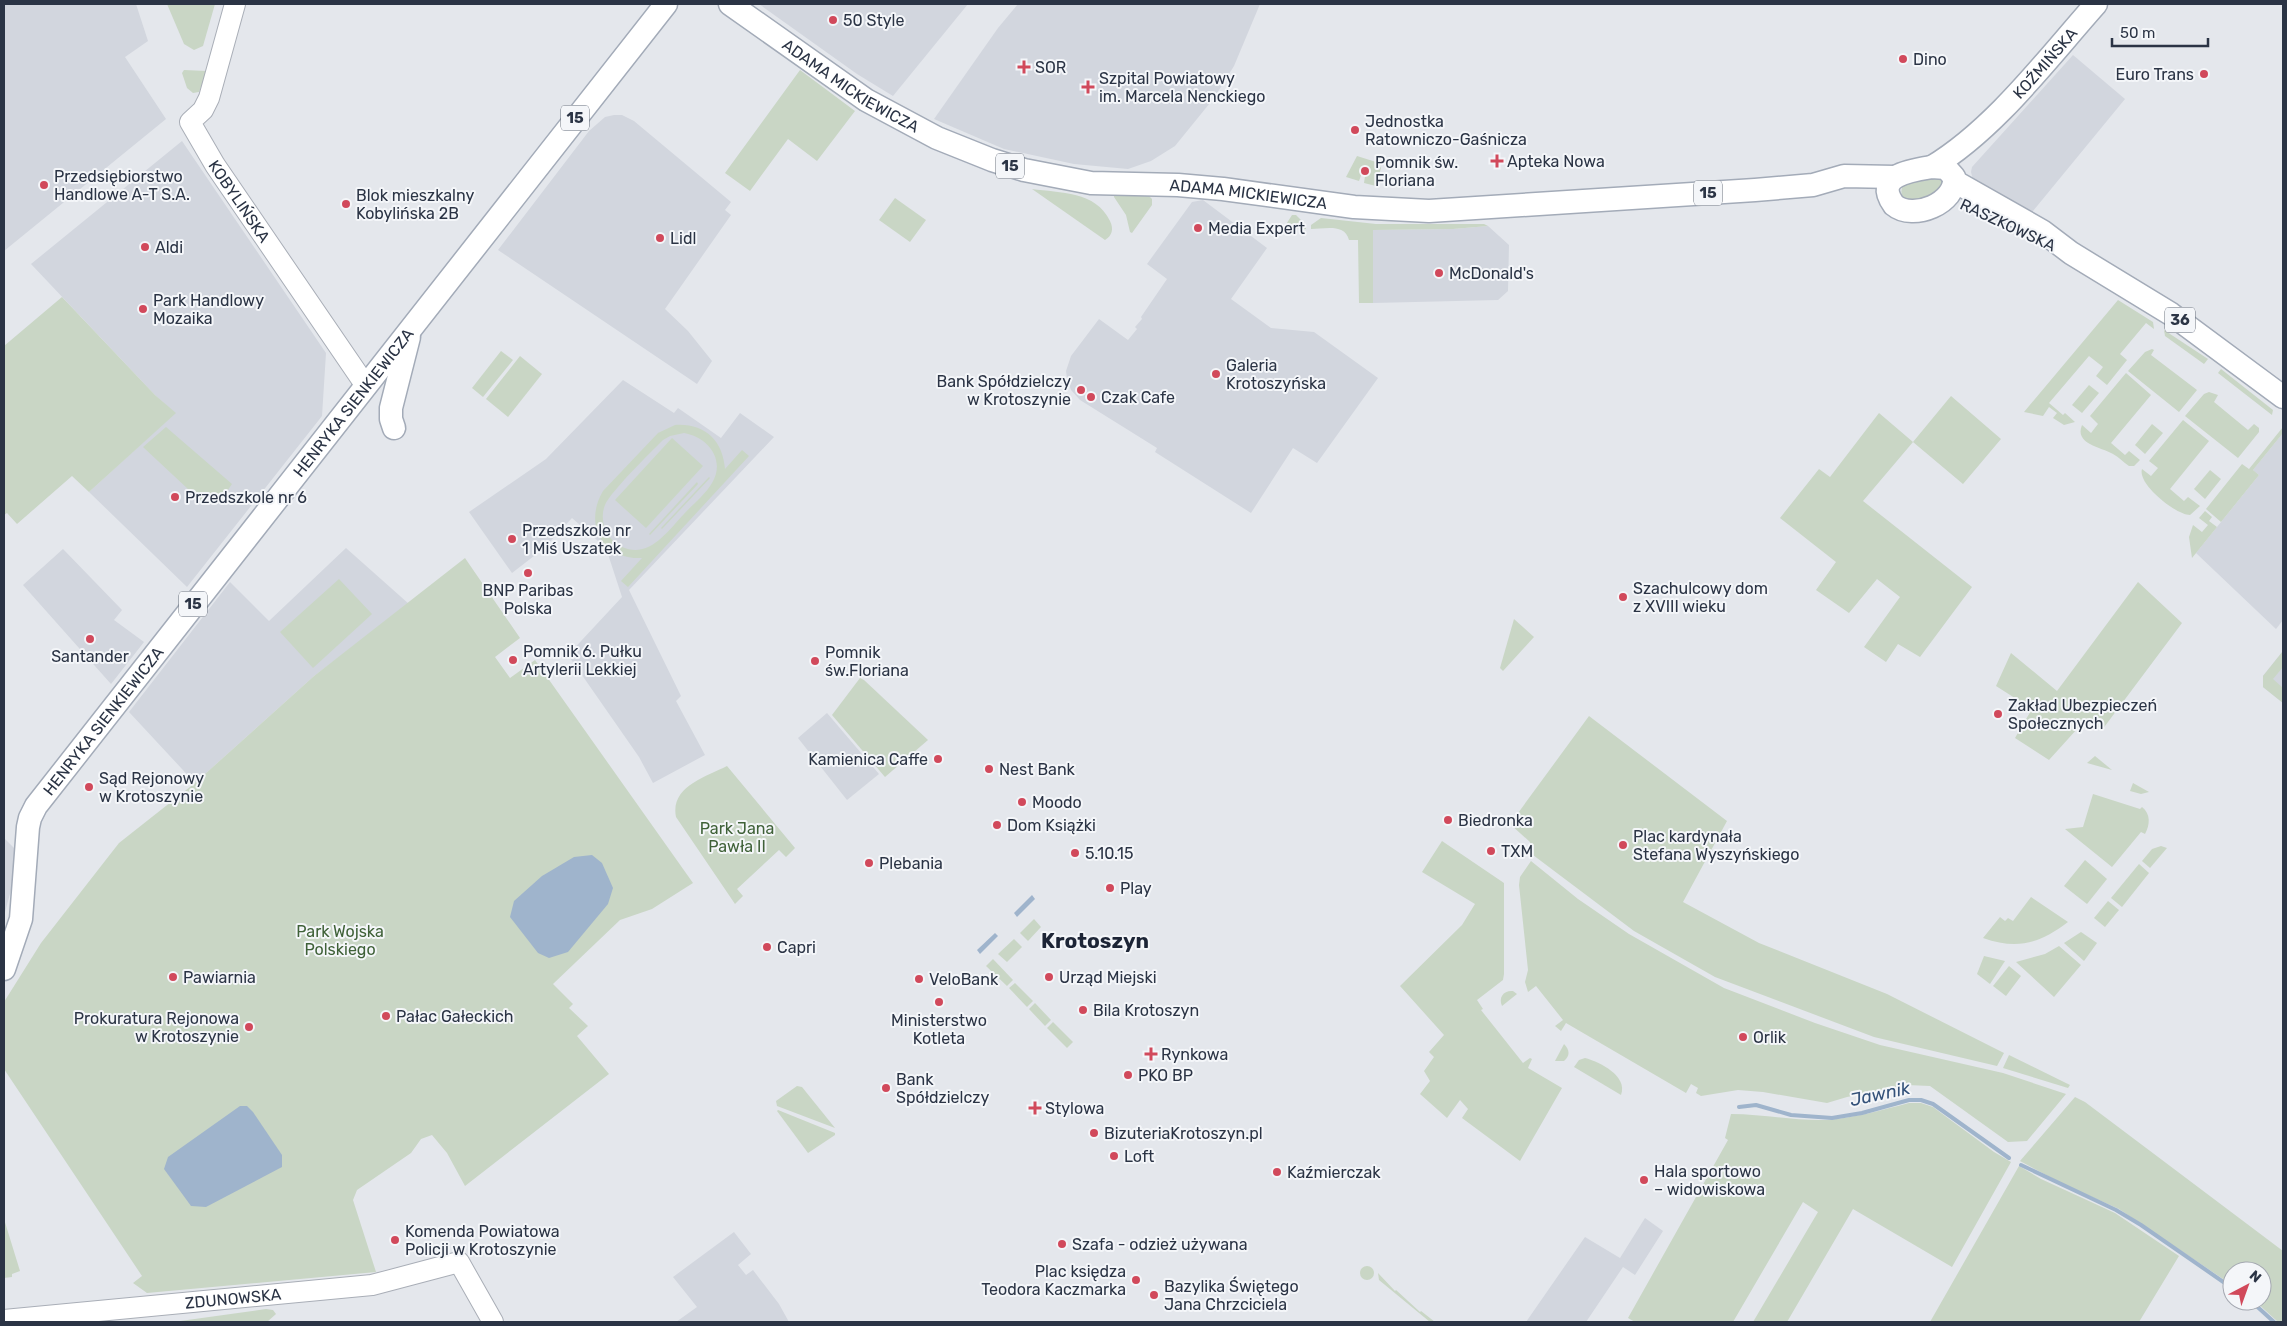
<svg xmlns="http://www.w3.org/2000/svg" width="2287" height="1326" viewBox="0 0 2287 1326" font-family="Rubik,sans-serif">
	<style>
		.built { fill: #d2d6de }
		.green { fill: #c9d6c5; fill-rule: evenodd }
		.water { fill: #9fb4cc }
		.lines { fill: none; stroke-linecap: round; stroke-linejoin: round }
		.stream { stroke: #9fb4cc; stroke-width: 4 }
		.secondary-casing { stroke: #a9aeb7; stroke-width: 22 }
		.primary-casing { stroke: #a3abb8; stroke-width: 25 }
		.secondary { stroke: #fff; stroke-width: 20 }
		.primary { stroke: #fff; stroke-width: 22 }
		.poi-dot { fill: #d1495b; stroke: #f4f6f9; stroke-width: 2 }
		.labels { text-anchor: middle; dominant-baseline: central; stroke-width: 4; stroke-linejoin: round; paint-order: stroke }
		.shield { fill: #f4f6f9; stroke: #676e7b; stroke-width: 1 }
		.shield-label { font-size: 15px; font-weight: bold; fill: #2b3445 }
		.poi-label { font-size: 16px; fill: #2b3445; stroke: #f4f6f9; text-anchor: start }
		.street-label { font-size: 16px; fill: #2b3445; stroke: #f4f6f9 }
		.park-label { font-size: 16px; fill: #3f6138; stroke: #f4f6f9 }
		.water-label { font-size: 18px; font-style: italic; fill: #34527a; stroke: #f4f6f9 }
		.district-label { font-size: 21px; font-weight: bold; fill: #1d2536; stroke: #f4f6f9 }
	</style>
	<rect width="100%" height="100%" fill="#e4e7ec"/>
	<!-- built -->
	<g class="built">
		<polygon points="4,4 136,4 148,41 125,57 166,119 4,251"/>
		<polygon points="759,4 968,4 893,96 857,74"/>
		<polygon points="1018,4 1260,4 1234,66 1214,98 1175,146 1151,161 1128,169 1074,164 1004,149 934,119 998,28"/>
		<polygon points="2073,55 2125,99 2033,211 2018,206 1973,180 1971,172 1972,167"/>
		<polygon points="614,115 622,115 634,121 731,202 725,210 731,215 665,309 688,331 712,361 697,384 498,250 589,131 605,117"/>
		<polygon points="182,141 326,353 322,416 187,587 89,492 175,413 155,395 31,264"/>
		<polygon points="1203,200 1267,248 1231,299 1271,328 1314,332 1378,378 1317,463 1293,448 1251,513 1155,452 1157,448 1080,400 1071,390 1067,378 1066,371 1071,356 1099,319 1128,340 1137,329 1135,327 1142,319 1141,317 1167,279 1147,264 1192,202"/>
		<polygon points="1488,226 1509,245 1508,291 1498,300 1373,303 1372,230 1453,229"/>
		<polygon points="623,380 674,413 678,408 721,438 740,413 774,437 629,590 681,696 676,701 705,755 653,783 639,757 568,655 622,597 606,548 572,518 543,549 512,573 469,512 546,459"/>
		<polygon points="2283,433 2283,620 2276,629 2196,553 2259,475 2253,470"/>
		<polygon points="346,548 409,604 314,676 195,783 129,712 230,582 269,621"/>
		<polygon points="63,549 122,610 114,620 144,642 111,684 23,585"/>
		<polygon points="2283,651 2283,703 2263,687 2263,676"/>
		<polygon points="827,713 879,774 847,800 798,738"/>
		<polygon points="4,838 18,852 18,864 4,916"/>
		<polygon points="1645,1218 1663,1231 1635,1275 1623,1267 1586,1322 1526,1322 1585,1237 1620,1258"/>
		<polygon points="734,1232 751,1254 738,1265 746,1275 753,1270 779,1304 789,1322 676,1322 697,1307 673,1277"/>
	</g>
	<!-- green -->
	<g class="green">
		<polygon points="167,4 215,4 203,46 194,50 184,44"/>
		<polygon points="184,70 207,71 199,92 193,93 187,88 182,73"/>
		<polygon points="800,70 855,111 817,161 788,139 750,191 725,173"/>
		<polygon points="1357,156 1376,162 1381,168 1376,186 1364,183 1365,176 1368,172 1366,169 1363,170 1359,181 1346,177"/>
		<path d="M1935 177 1945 181C1942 185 1940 191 1936 194 1926 203 1894 207 1903 185Z"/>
		<path d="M1032 189C1060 193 1096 191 1110 221 1114 229 1112 236 1105 240Z"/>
		<polygon points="1114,193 1148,195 1152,199 1152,205 1132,233 1130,232 1126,215 1114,197"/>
		<polygon points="895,198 926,220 910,242 879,220"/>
		<polygon points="1292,215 1296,215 1306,225 1306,229 1297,229 1293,232 1285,226"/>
		<path d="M1321 218 1376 224H1484L1488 226 1453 229 1373 230V303H1359L1358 240H1349C1345 223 1324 229 1311 229V225Z"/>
		<polygon points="62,297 155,395 176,413 89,492 72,476 17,524 7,513 4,515 4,346"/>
		<polygon points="2118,300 2153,322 2154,329 2146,323 2120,354 2127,360 2107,385 2096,376 2103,367 2089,356 2049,403 2063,415 2065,413 2075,422 2064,425 2053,418 2057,413 2049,407 2043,416 2024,412"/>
		<polygon points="2164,330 2208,359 2204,364 2165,336"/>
		<polygon points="2152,349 2154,350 2151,355 2197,390 2179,412 2128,371 2145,352"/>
		<polygon points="501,351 513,360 483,397 472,388"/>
		<polygon points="520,356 542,374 508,417 486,399"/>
		<polygon points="2221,369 2273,410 2272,415 2218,373"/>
		<path d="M2126 373 2151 395 2111 443 2125 455 2129 451 2140 460 2134 466H2129C2124 463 2119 457 2113 454 2101 447 2074 444 2082 425L2091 433 2098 424 2090 416Z"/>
		<polygon points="2089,385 2099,393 2082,413 2072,405"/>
		<polygon points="2209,392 2218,395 2214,402 2248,430 2254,424 2259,428 2259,432 2238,458 2185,416 2204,394"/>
		<polygon points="1951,396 2001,439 1963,484 1913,442 1863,501 1972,587 1920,657 1898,644 1886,662 1864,647 1900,597 1877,579 1849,613 1816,590 1836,562 1780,518 1819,469 1830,477 1879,413 1913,442"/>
		<path d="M2183 420 2209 441 2170 489 2184 501 2188 497 2200 506 2190 515C2176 515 2137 484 2142 469L2151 476 2158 468 2149 461Z"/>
		<polygon points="2152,424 2163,433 2145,454 2135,445"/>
		<path d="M675 425C704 423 723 440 725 469L742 450 749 456 628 587 621 581 642 558C603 560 583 525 603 491L658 433ZM684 433C708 437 726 460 712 483 705 495 693 504 684 514 667 532 649 559 622 547 614 543 607 536 605 528 602 520 602 512 605 505 611 491 651 452 663 440L670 436Z"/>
		<polygon points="166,427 232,484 221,500 211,493 203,503 143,447"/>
		<polygon points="2283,427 2283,433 2253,470 2259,475 2221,522 2206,509 2242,464 2249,469"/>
		<polygon points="672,438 703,466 646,528 615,500"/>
		<polygon points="2210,470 2221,479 2205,499 2194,489"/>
		<polygon points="709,477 710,478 662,529 661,528"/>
		<polygon points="697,482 698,484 650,535 649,534"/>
		<polygon points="2205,511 2212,517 2209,521 2217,527 2192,558 2189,537 2193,525 2202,532 2208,525 2199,518"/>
		<polygon points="465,558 520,638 495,657 510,678 535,660 693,883 652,909 620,920 553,984 573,1004 569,1008 588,1026 577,1036 609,1074 465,1186 447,1153 432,1135 421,1139 411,1153 357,1190 353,1200 376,1272 147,1293 133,1283 142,1276 4,1069 4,1002 41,943 119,843 195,783 314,676"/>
		<polygon points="339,579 372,614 313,668 280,632"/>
		<polygon points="2138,582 2182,623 2102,730 2087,718 2049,760 2015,738 2032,709 1996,686 2011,653 2057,691"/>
		<polygon points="1514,619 1534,637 1503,671 1500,668"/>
		<polygon points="2283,651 2283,667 2273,679 2283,688 2283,703 2263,687 2263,676"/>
		<polygon points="860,678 864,680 928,740 885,777 832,715"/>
		<polygon points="1589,716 1727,821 1683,902 1759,943 1887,994 2004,1053 1997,1066 1874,1037 1715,977 1634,931 1533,855 1530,842 1510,824"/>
		<polygon points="2095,756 2112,770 2087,763"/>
		<path d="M727 766 795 848 786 857 779 850 737 889 743 896 735 904 676 817C670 787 705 777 727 766Z"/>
		<polygon points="2133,783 2149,792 2141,794 2130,791"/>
		<path d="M2093 794 2140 809 2142 807C2151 814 2150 825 2145 834L2141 832 2112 867 2065 829 2083 827Z"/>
		<polygon points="1442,841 1504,883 1504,974 1503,980 1477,1000 1483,1009 1481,1010 1523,1063 1530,1058 1532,1059 1528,1068 1562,1088 1520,1161 1462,1118 1468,1109 1460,1100 1447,1118 1420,1094 1430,1081 1424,1071 1434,1057 1429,1052 1444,1035 1400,986 1462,925 1475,904 1422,872"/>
		<polygon points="2161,846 2167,848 2150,868 2142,861 2152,849"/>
		<polygon points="2085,860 2107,879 2087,904 2064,886"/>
		<polygon points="1531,861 1578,899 1629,934 1724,988 1815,1023 1880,1045 2003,1073 2066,1094 2027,1141 2008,1142 1930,1086 1907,1085 1847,1097 1827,1103 1763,1092 1738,1090 1701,1096 1696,1093 1698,1088 1691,1084 1686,1093 1566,1023 1561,1031 1555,1026 1563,1020 1536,986 1528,992 1525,982 1528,970 1519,885 1520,877"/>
		<polygon points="2139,864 2149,873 2122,907 2111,898"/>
		<path d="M2031 897 2068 922C2039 944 2017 950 1983 938L2000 917 2005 921 2008 918 2013 921Z"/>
		<polygon points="2108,901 2119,910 2105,927 2094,918"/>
		<polygon points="1034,919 1041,927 1028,941 1020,933"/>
		<polygon points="2081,932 2097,943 2084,961 2064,943"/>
		<polygon points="1014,939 1022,947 1007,962 998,954"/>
		<polygon points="2059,946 2081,965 2054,997 2016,962 2045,954"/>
		<polygon points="1984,956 2005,961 1990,984 1977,974"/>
		<polygon points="993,959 1013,980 1007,986 986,966"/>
		<polygon points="2009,966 2021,976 2006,996 1993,986"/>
		<polygon points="1015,983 1033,1001 1027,1007 1009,988"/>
		<path d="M1513 991 1517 994 1502 1006C1498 997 1504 990 1513 991Z"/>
		<polygon points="1035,1003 1051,1020 1045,1026 1029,1009"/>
		<polygon points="1053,1022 1073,1042 1067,1048 1047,1028"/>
		<path d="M1564 1044C1570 1050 1570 1056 1564 1061H1555Z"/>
		<polygon points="2009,1055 2070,1085 2068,1088 2003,1068"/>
		<path d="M1585 1058C1600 1062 1628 1076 1621 1095L1574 1067 1579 1060Z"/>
		<polygon points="797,1086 802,1087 835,1128 777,1106 776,1101"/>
		<polygon points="2075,1097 2085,1102 2283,1251 2283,1322 2278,1322 2255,1301 2262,1301 2262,1271 2232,1271 2232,1285 2119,1209 2063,1184 2020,1161"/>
		<path d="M1909 1103H1921L1933 1107 1994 1152 2011 1162 1952 1267 1853 1209 1787 1322H1753L1818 1212 1803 1202 1733 1322H1635L1628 1318 1728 1140 1725 1138 1731 1114C1763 1114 1794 1121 1826 1120 1854 1118 1882 1110 1909 1103Z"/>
		<polygon points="778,1110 835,1133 835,1135 808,1153 777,1111"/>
		<polygon points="2019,1166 2041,1179 2115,1213 2179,1256 2139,1322 1930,1322"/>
		<polygon points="4,1219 20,1271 12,1274 12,1277 4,1278"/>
		<circle cx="1367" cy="1273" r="7"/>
		<polygon points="1378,1273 1395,1291 1396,1290 1420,1312 1421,1311 1435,1322 1430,1322 1379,1280"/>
		<polygon points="266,1309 273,1310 276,1314 267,1322 173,1322"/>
	</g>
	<!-- water -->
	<g class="water">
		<polygon points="592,855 602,863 613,888 608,904 568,952 549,958 538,953 510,917 514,901 542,876 574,857"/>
		<polygon points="1032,895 1035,899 1017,917 1014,913"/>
		<polygon points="995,933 998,936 980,954 977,950"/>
		<polygon points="240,1106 247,1106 253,1112 282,1155 282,1167 206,1207 191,1206 164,1169 168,1157"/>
	</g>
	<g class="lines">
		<!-- stream -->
		<g class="stream">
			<polyline points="1739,1107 1756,1105 1791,1115 1832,1118 1862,1113 1909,1100 1921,1100 1933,1104 2009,1158"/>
			<polyline points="2021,1165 2116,1210 2141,1225 2232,1288"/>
			<polyline points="2251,1301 2274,1322"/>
		</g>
		<!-- secondary casing -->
		<g class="secondary-casing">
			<g id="secondary">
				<path id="s1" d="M235 4 209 98 203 110 190 122 215 165 366 386"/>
				<path id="s2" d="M4 1320 372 1285 459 1262 493 1322"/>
			</g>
		</g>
		<!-- primary casing -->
		<g class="primary-casing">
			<g id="primary">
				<path id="s3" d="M730 4 866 100 937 138 992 160 1024 170 1091 183 1178 185 1223 189 1354 207 1429 211 1755 190 1813 185 1844 176 1895 177"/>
				<path id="s4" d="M1932 167C1995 129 2047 59 2096 4"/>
				<path d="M1932 167 1946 168 1954 177C1957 203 1913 221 1894 205 1872 175 1913 170 1932 167Z"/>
				<polyline points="1954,181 2042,231 2071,253 2171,314 2283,397"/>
				<polyline points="394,428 391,419 391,408 409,337"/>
				<path id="s5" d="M4 969 21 919 28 827 30 818 36 806 666 4"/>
			</g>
		</g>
		<!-- secondary -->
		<use href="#secondary" class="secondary"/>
		<!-- primary -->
		<use href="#primary" class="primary"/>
	</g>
	<!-- markers -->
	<g class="poi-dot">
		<circle cx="833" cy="20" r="5"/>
		<circle cx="1903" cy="59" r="5"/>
		<path d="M1021.5 59.5h5v5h5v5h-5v5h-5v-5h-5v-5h5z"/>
		<circle cx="2204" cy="74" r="5"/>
		<path d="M1085.5 79.5h5v5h5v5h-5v5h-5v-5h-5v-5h5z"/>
		<circle cx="1355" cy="130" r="5"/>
		<path d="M1494.5 153.5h5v5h5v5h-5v5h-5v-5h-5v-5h5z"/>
		<circle cx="1365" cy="171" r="5"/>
		<circle cx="44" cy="185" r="5"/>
		<circle cx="346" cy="204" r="5"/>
		<circle cx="1198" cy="228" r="5"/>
		<circle cx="660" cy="238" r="5"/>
		<circle cx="145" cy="247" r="5"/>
		<circle cx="1439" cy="273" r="5"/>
		<circle cx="143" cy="309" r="5"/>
		<circle cx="1216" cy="374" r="5"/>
		<circle cx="1081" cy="390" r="5"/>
		<circle cx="1091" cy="397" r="5"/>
		<circle cx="175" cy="497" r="5"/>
		<circle cx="512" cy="539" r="5"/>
		<circle cx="528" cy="573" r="5"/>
		<circle cx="1623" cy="597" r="5"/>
		<circle cx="90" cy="639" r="5"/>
		<circle cx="513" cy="660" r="5"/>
		<circle cx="815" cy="661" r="5"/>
		<circle cx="1998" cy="714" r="5"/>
		<circle cx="938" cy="759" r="5"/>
		<circle cx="989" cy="769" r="5"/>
		<circle cx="89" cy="787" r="5"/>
		<circle cx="1022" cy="802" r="5"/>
		<circle cx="1448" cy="820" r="5"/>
		<circle cx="997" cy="825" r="5"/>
		<circle cx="1623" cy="845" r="5"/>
		<circle cx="1491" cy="851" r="5"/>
		<circle cx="1075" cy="853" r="5"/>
		<circle cx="869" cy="863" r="5"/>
		<circle cx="1110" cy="888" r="5"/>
		<circle cx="767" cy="947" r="5"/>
		<circle cx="173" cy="977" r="5"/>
		<circle cx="1049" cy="977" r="5"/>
		<circle cx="919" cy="979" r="5"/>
		<circle cx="939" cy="1002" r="5"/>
		<circle cx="1083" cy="1010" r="5"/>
		<circle cx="386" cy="1016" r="5"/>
		<circle cx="249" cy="1027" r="5"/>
		<circle cx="1743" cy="1037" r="5"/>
		<path d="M1148.5 1046.5h5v5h5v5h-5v5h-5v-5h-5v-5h5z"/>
		<circle cx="1128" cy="1075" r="5"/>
		<circle cx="886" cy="1088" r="5"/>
		<path d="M1032.5 1100.5h5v5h5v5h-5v5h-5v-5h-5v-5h5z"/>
		<circle cx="1094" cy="1133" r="5"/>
		<circle cx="1114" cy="1156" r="5"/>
		<circle cx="1277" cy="1172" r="5"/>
		<circle cx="1644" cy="1180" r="5"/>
		<circle cx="395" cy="1240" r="5"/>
		<circle cx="1062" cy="1244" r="5"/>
		<circle cx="1136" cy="1280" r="5"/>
		<circle cx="1154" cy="1295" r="5"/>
	</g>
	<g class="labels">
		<!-- shield labels -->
		<g class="shield">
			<rect x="561" y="105.5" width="28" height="25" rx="4"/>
			<rect x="996" y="153.5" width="28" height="25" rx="4"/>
			<rect x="1694" y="180.5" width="28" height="25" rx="4"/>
			<rect x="2165" y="307.5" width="30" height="25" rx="4"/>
			<rect x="179" y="591.5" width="28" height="25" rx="4"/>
		</g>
		<g class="shield-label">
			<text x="575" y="118">15</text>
			<text x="1010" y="166">15</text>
			<text x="1708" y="193">15</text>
			<text x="2180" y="320">36</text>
			<text x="193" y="604">15</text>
		</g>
		<!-- poi labels -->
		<g class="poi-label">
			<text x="843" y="20">50 Style</text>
			<text x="1913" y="59">Dino</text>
			<text x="1035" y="67">SOR</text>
			<text x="2194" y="74" text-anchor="end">Euro Trans</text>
			<text x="1099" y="78">Szpital Powiatowy<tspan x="1099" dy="18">im. Marcela Nenckiego</tspan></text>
			<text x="1365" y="121">Jednostka<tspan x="1365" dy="18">Ratowniczo-Gaśnicza</tspan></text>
			<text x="1507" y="161">Apteka Nowa</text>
			<text x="1375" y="162">Pomnik św.<tspan x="1375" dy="18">Floriana</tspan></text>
			<text x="54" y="176">Przedsiębiorstwo<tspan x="54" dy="18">Handlowe A-T S.A.</tspan></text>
			<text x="356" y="195">Blok mieszkalny<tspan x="356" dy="18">Kobylińska 2B</tspan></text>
			<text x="1208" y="228">Media Expert</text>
			<text x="670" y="238">Lidl</text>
			<text x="155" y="247">Aldi</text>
			<text x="1449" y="273">McDonald's</text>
			<text x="153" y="300">Park Handlowy<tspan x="153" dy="18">Mozaika</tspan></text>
			<text x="1226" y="365">Galeria<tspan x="1226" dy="18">Krotoszyńska</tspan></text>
			<text x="1071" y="381" text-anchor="end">Bank Spółdzielczy<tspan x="1071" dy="18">w Krotoszynie</tspan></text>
			<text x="1101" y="397">Czak Cafe</text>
			<text x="185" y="497">Przedszkole nr 6</text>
			<text x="522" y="530">Przedszkole nr<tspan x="522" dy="18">1 Miś Uszatek</tspan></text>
			<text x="1633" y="588">Szachulcowy dom<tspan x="1633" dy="18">z XVIII wieku</tspan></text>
			<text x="528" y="590" text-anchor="middle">BNP Paribas<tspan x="528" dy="18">Polska</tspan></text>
			<text x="523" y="651">Pomnik 6. Pułku<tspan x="523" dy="18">Artylerii Lekkiej</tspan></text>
			<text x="825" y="652">Pomnik<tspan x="825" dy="18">św.Floriana</tspan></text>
			<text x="90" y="656" text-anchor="middle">Santander</text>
			<text x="2008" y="705">Zakład Ubezpieczeń<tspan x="2008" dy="18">Społecznych</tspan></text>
			<text x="928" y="759" text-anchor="end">Kamienica Caffe</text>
			<text x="999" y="769">Nest Bank</text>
			<text x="99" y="778">Sąd Rejonowy<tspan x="99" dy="18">w Krotoszynie</tspan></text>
			<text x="1032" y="802">Moodo</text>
			<text x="1458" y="820">Biedronka</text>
			<text x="1007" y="825">Dom Książki</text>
			<text x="1633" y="836">Plac kardynała<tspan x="1633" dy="18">Stefana Wyszyńskiego</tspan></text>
			<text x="1501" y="851">TXM</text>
			<text x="1085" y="853">5.10.15</text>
			<text x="879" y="863">Plebania</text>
			<text x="1120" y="888">Play</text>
			<text x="777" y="947">Capri</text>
			<text x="183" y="977">Pawiarnia</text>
			<text x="1059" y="977">Urząd Miejski</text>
			<text x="929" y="979">VeloBank</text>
			<text x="1093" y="1010">Bila Krotoszyn</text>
			<text x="396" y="1016">Pałac Gałeckich</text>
			<text x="239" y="1018" text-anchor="end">Prokuratura Rejonowa<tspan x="239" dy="18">w Krotoszynie</tspan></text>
			<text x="939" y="1020" text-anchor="middle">Ministerstwo<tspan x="939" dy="18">Kotleta</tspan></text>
			<text x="1753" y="1037">Orlik</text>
			<text x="1161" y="1054">Rynkowa</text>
			<text x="1138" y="1075">PKO BP</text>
			<text x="896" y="1079">Bank<tspan x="896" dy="18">Spółdzielczy</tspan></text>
			<text x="1045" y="1108">Stylowa</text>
			<text x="1104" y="1133">BizuteriaKrotoszyn.pl</text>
			<text x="1124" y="1156">Loft</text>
			<text x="1654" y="1171">Hala sportowo<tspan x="1654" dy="18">– widowiskowa</tspan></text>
			<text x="1287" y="1172">Kaźmierczak</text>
			<text x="405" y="1231">Komenda Powiatowa<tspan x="405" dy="18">Policji w Krotoszynie</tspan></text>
			<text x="1072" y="1244">Szafa - odzież używana</text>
			<text x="1126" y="1271" text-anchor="end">Plac księdza<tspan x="1126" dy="18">Teodora Kaczmarka</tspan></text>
			<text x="1164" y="1286">Bazylika Świętego<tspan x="1164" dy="18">Jana Chrzciciela</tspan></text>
		</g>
		<!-- street labels -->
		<g class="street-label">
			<text stroke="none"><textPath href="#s4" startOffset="154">KOŹMIŃSKA</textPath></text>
			<text stroke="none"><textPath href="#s3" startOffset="146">ADAMA MICKIEWICZA</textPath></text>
			<text stroke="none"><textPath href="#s3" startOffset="566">ADAMA MICKIEWICZA</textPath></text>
			<text stroke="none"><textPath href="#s1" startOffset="222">KOBYLIŃSKA</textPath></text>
			<text transform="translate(2008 225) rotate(25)">RASZKOWSKA</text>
			<text stroke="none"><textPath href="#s5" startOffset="681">HENRYKA SIENKIEWICZA</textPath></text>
			<text stroke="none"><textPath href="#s5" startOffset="276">HENRYKA SIENKIEWICZA</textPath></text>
			<text stroke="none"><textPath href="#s2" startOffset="230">ZDUNOWSKA</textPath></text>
		</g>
		<!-- park labels -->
		<g class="park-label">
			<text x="737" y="828">Park Jana<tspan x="737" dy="18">Pawła II</tspan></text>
			<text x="340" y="931">Park Wojska<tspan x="340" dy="18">Polskiego</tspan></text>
		</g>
		<!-- water labels -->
		<g class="water-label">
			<text transform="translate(1880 1094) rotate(-12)">Jawnik</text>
		</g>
		<!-- district labels -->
		<g class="district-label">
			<text x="1095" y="940">Krotoszyn</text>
		</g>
	</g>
	<!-- border -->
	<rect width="2287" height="1326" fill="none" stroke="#2b3445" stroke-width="10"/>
	<!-- north arrow -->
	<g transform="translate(2247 1286) rotate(41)"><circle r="24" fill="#f4f6f9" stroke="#a4a8b1"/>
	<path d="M0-4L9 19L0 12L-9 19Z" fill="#d1495b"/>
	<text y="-8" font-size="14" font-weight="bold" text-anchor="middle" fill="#2b3445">N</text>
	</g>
	<!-- scale -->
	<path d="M2112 38v8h96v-8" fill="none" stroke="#2b3445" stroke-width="2.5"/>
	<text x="2120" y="38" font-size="15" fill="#2b3445" stroke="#f4f6f9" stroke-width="4" paint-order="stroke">50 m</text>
</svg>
